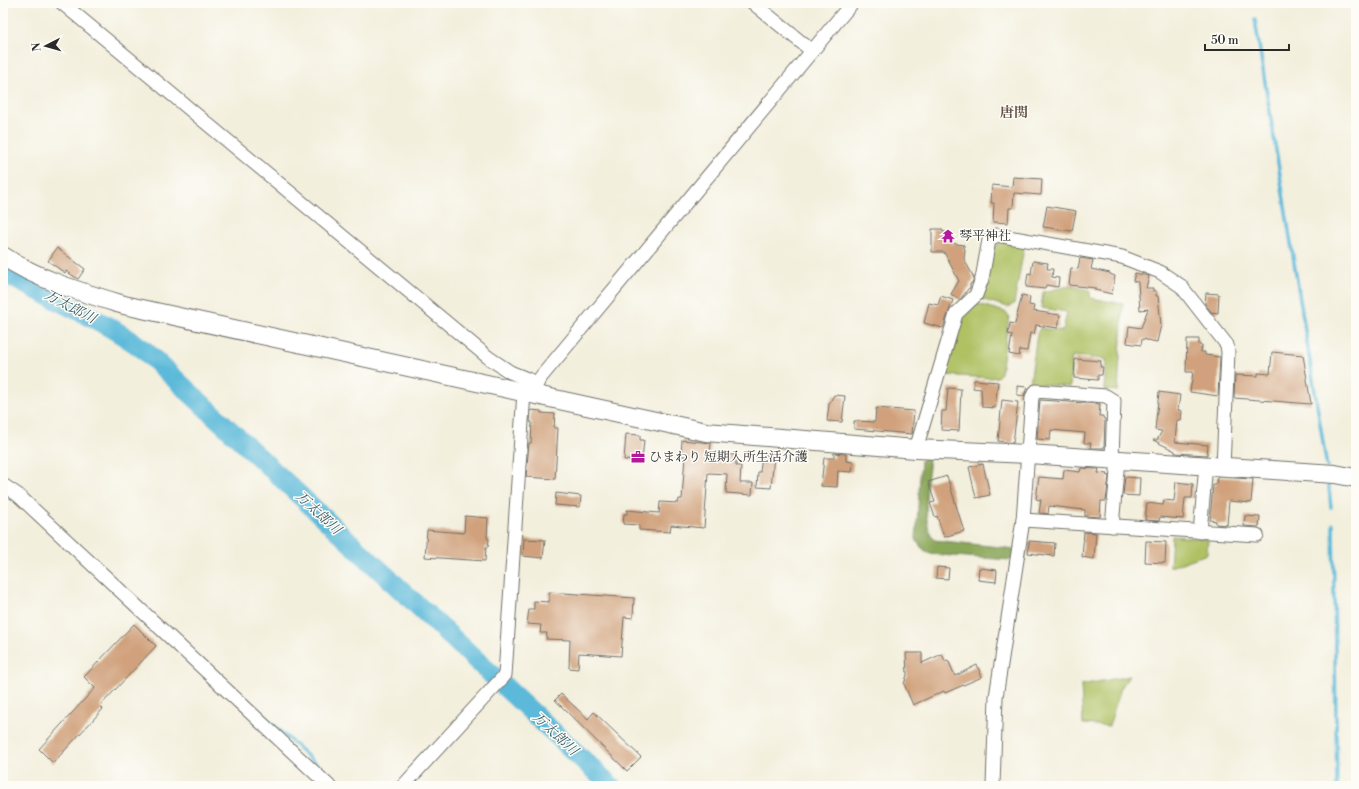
<svg xmlns="http://www.w3.org/2000/svg" width="1359" height="789" viewBox="0 0 1359 789" font-family="'Libre Bodoni','Noto Serif JP',serif">
	<style>
		.green { fill: #afc164; stroke: #6d7648 }
		.forest { fill: #8ba75a; stroke: #5b6942 }
		.lines { fill: none; stroke-linecap: round; stroke-linejoin: round }
		.stream { stroke: #5bb9d9; stroke-width: 3.5 }
		.river { stroke: #5bb9d9; stroke-width: 20 }
		.building { fill: #d0a17b }
		.street-casing { stroke: #717069; stroke-width: 15 }
		.secondary-casing { stroke: #717069; stroke-width: 20 }
		.street { stroke: #fff; stroke-width: 13 }
		.secondary { stroke: #fff; stroke-width: 18 }
		.labels { text-anchor: middle; dominant-baseline: central; stroke-width: 3; stroke-linejoin: round; paint-order: stroke }
		.poi-label { font-size: 13px; fill: #2b2b2b; stroke: #fdfcf7; text-anchor: start }
		.neighbourhood-label { font-size: 14px; font-weight: bold; fill: #655447; stroke: #fdfcf7 }
		.water-label { font-size: 14px; font-style: italic; fill: #3c5d68; stroke: #fdfcf7 }
	</style>
	<rect width="100%" height="100%" fill="#fdfcf7"/>
	<filter id="ink" filterUnits="userSpaceOnUse"><feTurbulence type="fractalNoise" baseFrequency=".025" numOctaves="2"/><feDisplacementMap in="SourceGraphic" scale="8" xChannelSelector="R" yChannelSelector="G"/><feConvolveMatrix kernelMatrix="1 2 1 2 8 2 1 2 1" color-interpolation-filters="sRGB"/></filter>
	<filter id="wash" filterUnits="userSpaceOnUse"><feTurbulence type="fractalNoise" baseFrequency=".012" numOctaves="4" result="noise"/><feDisplacementMap in="SourceGraphic" scale="16" xChannelSelector="R" yChannelSelector="G"/><feGaussianBlur stdDeviation="0.9" result="paint"/><feColorMatrix in="noise" values="0 0 0 0 0 0 0 0 0 0 0 0 0 0 0 0 0 1.4 0 .05"/><feComposite in="paint" operator="in"/></filter>
	<g filter="url(#wash)">
		<rect width="100%" height="100%" fill="#f3efdd"/>
		<!-- green -->
		<g class="green">
			<polygon points="1003,241 1022,244 1024,248 1014,304 1008,307 981,299 991,248"/>
			<polygon points="1069,286 1090,290 1090,298 1123,304 1118,391 1104,390 1106,359 1072,356 1070,387 1030,383 1037,334 1040,328 1063,331 1067,312 1041,308 1043,292"/>
			<polygon points="978,304 1005,312 1009,316 1001,373 997,377 990,378 943,375 960,318 972,305"/>
			<polygon points="1172,536 1208,539 1207,554 1170,567"/>
			<polygon points="1129,676 1121,688 1109,726 1083,724 1081,685"/>
		</g>
		<!-- forest -->
		<path class="forest" d="M923 458H928C931 466 927 475 927 483 926 499 924 527 934 540L1008 548 1015 551 1011 560 939 555C926 552 922 551 916 539L921 460Z"/>
		<g class="lines">
			<!-- stream -->
			<g class="stream">
				<polyline points="1255,20 1327,467"/>
				<polyline points="1328,479 1331,507"/>
				<polyline points="1333,524 1337,786"/>
				<polyline points="255,708 340,786"/>
			</g>
			<!-- river -->
			<path class="river" d="M3 272C49 299 100 317 143 349L611 786"/>
		</g>
		<g id="blocks">
			<!-- building -->
			<g class="building">
				<polygon points="1013,177 1042,179 1041,195 1014,193 1013,208 1009,208 1008,223 993,222 994,203 991,203 992,185 1012,187"/>
				<polygon points="1047,206 1076,211 1072,231 1043,227"/>
				<polygon points="932,229 942,229 942,231 951,234 952,235 950,243 964,245 964,248 965,249 964,259 974,278 972,283 970,284 970,288 968,289 960,300 951,294 959,281 944,252 932,252"/>
				<polygon points="57,248 85,269 78,279 66,271 65,273 48,261"/>
				<polygon points="1080,258 1093,260 1091,269 1110,273 1110,274 1115,276 1112,294 1095,290 1095,288 1069,285 1071,268 1078,269"/>
				<polygon points="1033,261 1048,263 1047,269 1053,269 1052,277 1059,278 1058,287 1046,285 1045,289 1026,287 1028,273 1031,274"/>
				<polygon points="1135,273 1149,276 1146,288 1153,288 1153,291 1156,291 1156,296 1158,296 1161,325 1157,342 1142,339 1141,345 1127,343 1129,326 1141,328 1148,309 1140,310 1138,282 1133,281"/>
				<polygon points="1206,293 1219,294 1218,313 1211,312 1205,304"/>
				<polygon points="1022,295 1030,297 1029,305 1034,306 1033,311 1060,315 1058,328 1036,325 1034,334 1030,333 1027,351 1020,350 1019,356 1009,354 1012,335 1008,334 1010,323 1015,324"/>
				<polygon points="941,296 953,300 943,328 924,323 929,303 938,305"/>
				<polygon points="1187,339 1199,339 1199,345 1202,345 1201,352 1205,352 1205,355 1220,357 1218,396 1190,392 1193,372 1186,372"/>
				<polygon points="1272,352 1303,355 1311,404 1234,398 1235,375 1258,376 1258,373 1270,374"/>
				<polygon points="1075,359 1101,361 1100,367 1103,367 1102,375 1098,375 1098,380 1074,378"/>
				<polygon points="974,380 998,382 995,408 982,407 981,389 973,388"/>
				<polygon points="1017,386 1027,387 1024,396 1017,395"/>
				<polygon points="948,388 961,389 959,431 941,430 942,411 946,411"/>
				<polygon points="1159,392 1180,395 1178,410 1182,411 1181,420 1177,420 1175,442 1208,445 1207,455 1175,453 1175,451 1153,440 1157,440 1162,431 1155,430"/>
				<polygon points="834,395 845,396 842,422 827,421 829,404"/>
				<polygon points="1002,400 1018,402 1013,443 998,441"/>
				<polygon points="1040,400 1100,404 1099,416 1103,416 1103,418 1105,419 1104,448 1090,448 1091,443 1084,443 1085,433 1051,430 1050,440 1037,439"/>
				<polygon points="876,408 914,411 912,434 854,429 854,421 875,422"/>
				<polygon points="531,410 541,411 541,413 555,414 554,428 558,428 555,479 526,477 529,443 531,443 532,422 530,422"/>
				<polygon points="626,434 640,435 640,440 644,440 642,461 624,460"/>
				<polygon points="682,440 711,443 710,454 736,455 736,466 741,466 740,483 753,483 752,495 726,493 727,474 708,473 704,528 671,525 670,532 639,530 639,525 623,524 624,514 627,514 627,510 659,513 660,502 678,503 679,499 682,499 685,456 681,456"/>
				<polygon points="834,453 846,454 846,461 853,462 852,472 838,471 837,487 821,486 824,458 834,458"/>
				<polygon points="762,455 774,456 771,488 757,487 758,472 760,472"/>
				<polygon points="983,464 990,495 976,498 969,467"/>
				<polygon points="1081,468 1099,469 1098,473 1107,474 1106,475 1109,476 1106,501 1101,501 1100,517 1085,516 1085,510 1049,506 1048,514 1039,513 1041,500 1036,499 1039,477 1063,479 1064,470 1080,472"/>
				<polygon points="947,476 964,531 944,537 937,516 935,517 930,503 935,502 928,482"/>
				<polygon points="1125,477 1140,478 1139,496 1123,495"/>
				<polygon points="1217,477 1253,479 1251,503 1229,501 1227,525 1216,524 1216,521 1210,520 1213,485 1216,485"/>
				<polygon points="1176,482 1193,484 1192,498 1185,498 1183,519 1160,517 1159,521 1145,520 1147,503 1163,505 1164,500 1174,501"/>
				<polygon points="556,493 581,496 580,507 555,505"/>
				<polygon points="465,516 488,518 487,538 489,539 488,547 486,547 485,561 425,557 427,530 464,533"/>
				<polygon points="1245,516 1260,517 1259,527 1244,526"/>
				<polygon points="1084,532 1096,533 1094,559 1082,557"/>
				<polygon points="524,539 545,540 543,558 523,556"/>
				<polygon points="1029,541 1055,543 1054,556 1028,553"/>
				<polygon points="1146,541 1166,542 1165,563 1145,562"/>
				<polygon points="937,567 949,568 948,579 936,578"/>
				<polygon points="979,568 997,570 996,582 978,580"/>
				<polygon points="549,592 634,598 633,618 624,617 621,656 579,653 578,669 569,668 570,640 546,639 547,633 540,633 541,625 527,624 529,609 534,609 534,601 549,602"/>
				<polygon points="134,624 156,646 100,706 103,709 53,763 39,749 95,688 84,677"/>
				<polygon points="906,653 922,653 922,663 942,654 945,661 948,660 955,676 977,665 982,677 945,693 944,691 913,705 904,684 907,675"/>
				<polygon points="561,694 588,719 594,712 641,757 627,771 555,700"/>
			</g>
		</g>
	</g>
	<g filter="url(#ink)">
		<use href="#blocks" fill-opacity="0" stroke="#717069" stroke-width="1"/>
		<g class="lines">
			<!-- street casing -->
			<g class="street-casing">
				<g id="street">
					<polyline points="62,3 489,358 510,372 537,383"/>
					<polyline points="753,3 812,51"/>
					<polyline points="533,390 541,377 852,3"/>
					<polyline points="916,449 956,314 976,295 982,279 989,240 997,235 1122,257 1160,272 1181,286 1227,345 1228,352 1223,467"/>
					<polyline points="3,485 18,495 329,786"/>
					<polyline points="1023,520 1257,535"/>
					<polyline points="1112,526 1118,460"/>
					<polyline points="1200,532 1206,465"/>
					<polyline points="403,786 505,675 524,392"/>
					<polyline points="993,786 996,697 1023,520 1032,397 1036,391 1106,396 1114,401 1112,459"/>
				</g>
			</g>
			<!-- secondary casing -->
			<g class="secondary-casing">
				<path id="secondary" d="M3 256C38 280 84 293 124 305L706 432 916 449 1028 454 1335 474 1356 478"/>
			</g>
			<!-- street -->
			<use href="#street" class="street"/>
			<!-- secondary -->
			<use href="#secondary" class="secondary"/>
		</g>
	</g>
	<!-- icons -->
	<defs>
		<g id="temple-bare" transform="scale(1.08)"><path d="M0-6L5-2H3V0L6.5 2.5H4V6H1.5V3h-3V6H-4V2.5H-6.5L-3 0V-2H-5Z" fill="#b5179e" stroke="#fdfcf7" stroke-width="2.5" paint-order="stroke"/></g>
		<g id="office-bare" transform="scale(1.08)"><path d="M-6-3h4V-5.5h4V-3h4V5H-6ZM-1-4.5V-3h2v-1.5ZM-6 0V1H6V0Z" fill="#b5179e" stroke="#fdfcf7" stroke-width="2.5" paint-order="stroke"/></g>
	</defs>
	<g fill-rule="evenodd">
		<use href="#temple-bare" x="948" y="236"/>
		<use href="#office-bare" x="638" y="457"/>
	</g>
	<g class="labels">
		<!-- poi labels -->
		<g class="poi-label">
			<text x="959" y="236">琴平神社</text>
			<text x="649" y="457">ひまわり 短期入所生活介護</text>
		</g>
		<!-- neighbourhood labels -->
		<g class="neighbourhood-label">
			<text x="1014" y="113">唐関</text>
		</g>
		<!-- water labels -->
		<g class="water-label">
			<text transform="translate(70 307) rotate(28)">万太郎川</text>
			<text transform="translate(318 513) rotate(43)">万太郎川</text>
			<text transform="translate(555 734) rotate(43)">万太郎川</text>
		</g>
	</g>
	<!-- margin -->
	<rect width="1359" height="789" fill="none" stroke="#fdfcf7" stroke-width="16"/>
	<!-- north arrow -->
	<g transform="translate(46 46) rotate(264)" stroke="#fdfcf7" stroke-width="3" paint-order="stroke">
	<path d="M0-3L7 15L0 10L-7 15Z" fill="#2b2b2b"/>
	<text y="-6" font-size="11" font-weight="bold" text-anchor="middle" fill="#2b2b2b">N</text>
	</g>
	<!-- scale -->
	<path d="M1205 44v6h84v-6" fill="none" stroke="#2b2b2b" stroke-width="2"/>
	<text x="1211" y="44" font-size="12" fill="#2b2b2b" stroke="#fdfcf7" stroke-width="3" paint-order="stroke">50 m</text>
</svg>
